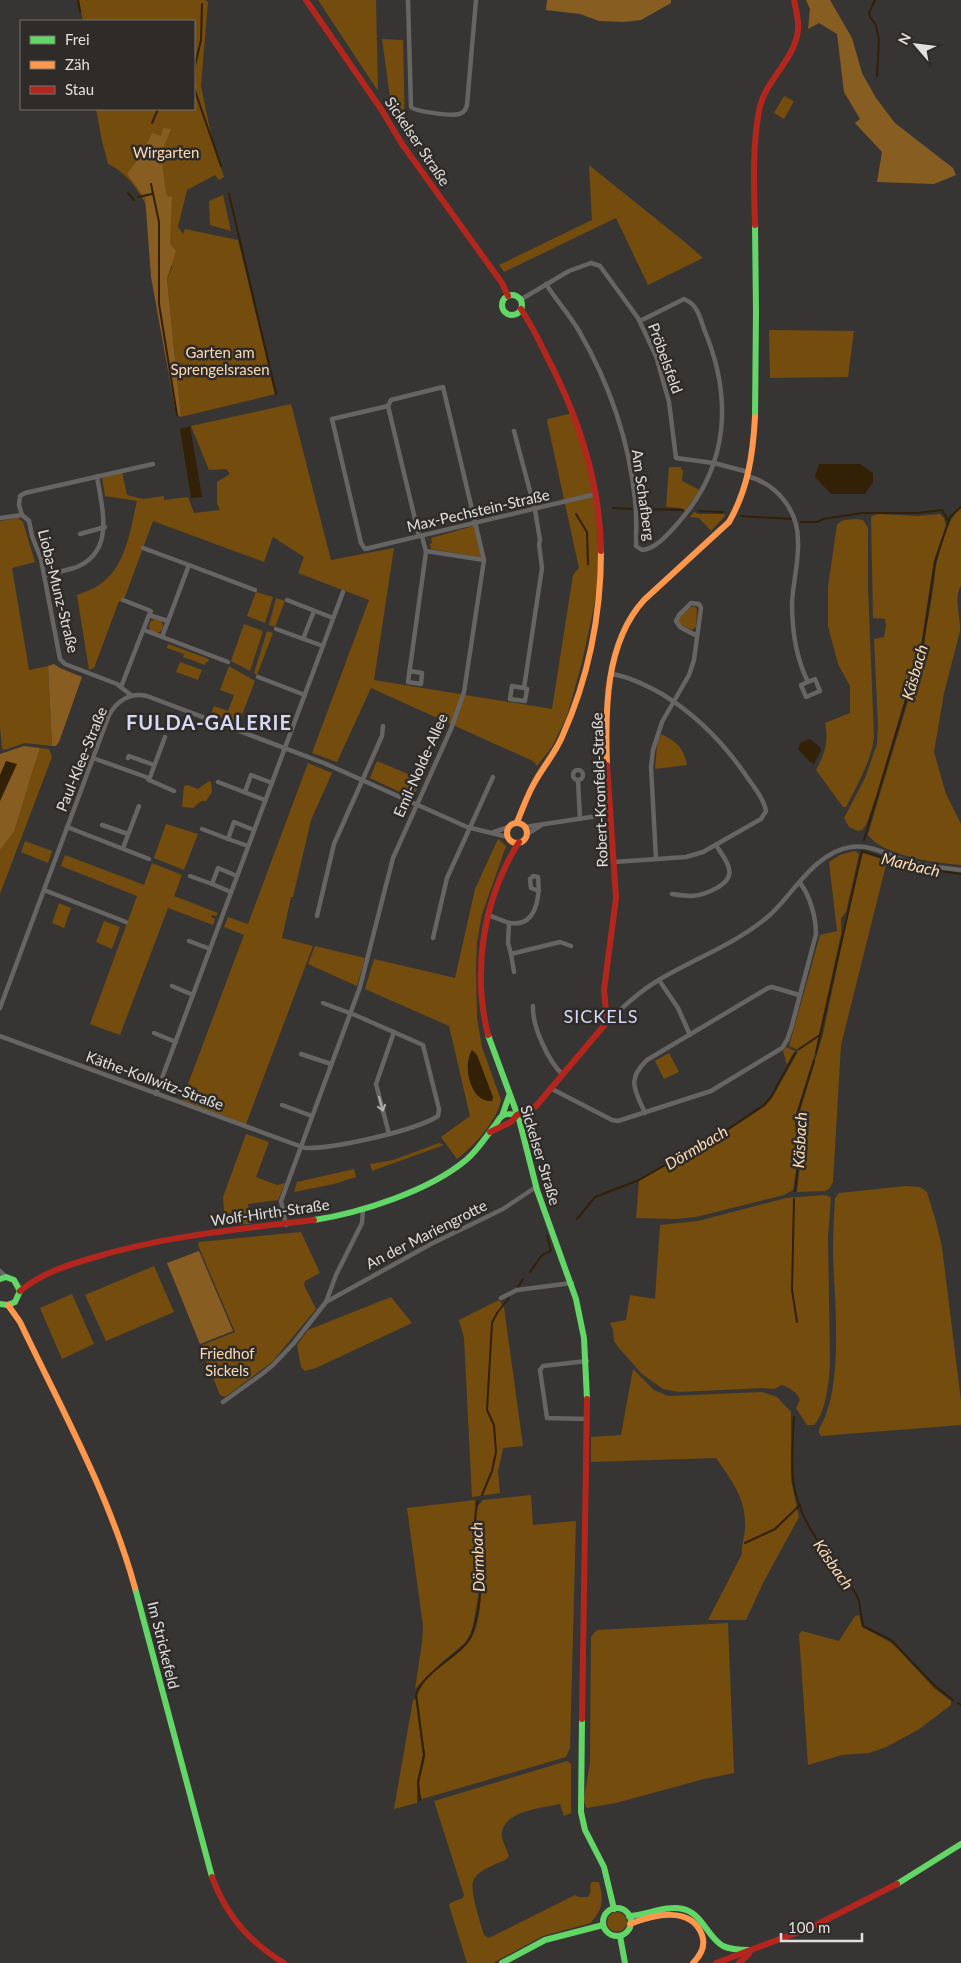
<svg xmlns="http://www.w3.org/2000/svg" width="961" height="1963" viewBox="0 0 961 1963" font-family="Lato,sans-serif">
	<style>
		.green { fill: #744c0e }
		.forest { fill: #875d22 }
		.water { fill: #322007 }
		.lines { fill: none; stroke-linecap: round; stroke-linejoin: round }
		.stream { stroke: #322007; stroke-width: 2 }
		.street { stroke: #666563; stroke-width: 4.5 }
		.fast { stroke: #63d668; stroke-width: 6 }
		.slow { stroke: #ff974d; stroke-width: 6 }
		.jam { stroke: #b3261e; stroke-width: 6 }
		.oneway { stroke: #b0afad }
		.labels { text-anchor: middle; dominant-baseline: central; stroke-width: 5; stroke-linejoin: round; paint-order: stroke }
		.street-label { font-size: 15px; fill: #e2e0de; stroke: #2e2b28 }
		.park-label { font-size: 15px; fill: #fddbb4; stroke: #2e2b28 }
		.water-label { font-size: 16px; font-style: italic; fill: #fedcb5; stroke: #2e2b28 }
		.quarter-label { font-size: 18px; letter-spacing: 1px; fill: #d6d9f6; stroke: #2e2b28 }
		.district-label { font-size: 20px; font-weight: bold; letter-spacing: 1px; fill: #d6d9f6; stroke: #2e2b28 }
	</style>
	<rect width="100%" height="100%" fill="#373533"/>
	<!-- green -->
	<g class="green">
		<path d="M79 0H205L208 2 201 86 213 144 224 177 219 180 215 175 187 190 178 227 183 234 185 229 238 240 275 394 181 417 167 279 172 267C157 232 144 180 108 164L102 141 96 109H194V21H83Z"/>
		<polygon points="318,0 376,0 378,91"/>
		<polygon points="382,39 403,40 405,130 392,112"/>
		<polygon points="784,96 794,101 784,119 774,113"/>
		<polygon points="589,165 686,243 703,258 648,285 616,218 504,272 499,265 592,220"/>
		<polygon points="223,195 231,231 210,225 209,201"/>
		<polygon points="769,330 854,331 848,377 770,378"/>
		<path d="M291 404 331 560 394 548 374 680 552 709 573 575 579 568 547 421 548 419 573 413 589 472 596 507 600 579 582 662 567 716 552 747 537 766 533 761 371 688 337 762 312 753 369 600 298 573 304 557 273 537 264 562 153 521 123 602 119 601 94 668 89 670 77 595C84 592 92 590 99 585 126 567 130 531 137 501L105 496 102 478 122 472 127 495 143 499 164 496V500L188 497 194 513 220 510 217 503V482L230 474 226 469 209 470 191 426Z"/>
		<polygon points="669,467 681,467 681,470 683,470 682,481 700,490 685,511 681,508 666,507"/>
		<path d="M961 508V586C953 597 961 617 960 631L944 693 934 752 946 794 961 824V865C937 863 883 856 868 835 892 748 925 664 935 574 937 558 947 516 961 508Z"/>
		<polygon points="694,512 699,514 724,514 725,516 711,531 699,518 690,517"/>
		<polygon points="877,514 918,516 940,514 944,518 946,526 934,560 921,644 876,797 866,825 862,830 858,831 849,827 844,818 865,778 877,744 878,726 874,639 884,637 886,626 885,619 873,618 871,517"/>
		<polygon points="18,518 23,522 35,562 12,568 29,670 48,666 52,746 25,743 4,750 2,748 0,726 0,521"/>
		<path d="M856 519 863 520 868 528V587L874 737C871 762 857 785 846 807H843L816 770C825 754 829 740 825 723L850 713V686L838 664 828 626V587L837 524 844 520Z"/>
		<polygon points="476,522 484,560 479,557 431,549 430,544 432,543 431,538 470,527"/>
		<polygon points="256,592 273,597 265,623 247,616"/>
		<polygon points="276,598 285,601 275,627 269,625"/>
		<path d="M694 606 697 609 696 627 692 630 679 624 678 621C681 614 687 607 694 606Z"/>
		<circle cx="156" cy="626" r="7"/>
		<polygon points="244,624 263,631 250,671 231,661"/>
		<polygon points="267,631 273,633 257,675 254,673"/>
		<polygon points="168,644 209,659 208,662 206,662 205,665 183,657 184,654 167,648"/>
		<polygon points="180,662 202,670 198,680 176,672"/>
		<polygon points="229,666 255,681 238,725 211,714 214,706 228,711 234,695 220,690"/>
		<path d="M661 734C677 742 683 747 687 765L655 769 657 745Z"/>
		<polygon points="40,748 49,749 52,757 0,894 0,850 14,832"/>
		<polygon points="377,761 415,777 413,782 419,785 413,798 370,778"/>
		<polygon points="308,763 332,773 311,820 293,897 291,897 282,938 313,946 246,1124 182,1100 244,935 224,927 228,917 248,924"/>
		<polygon points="209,781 211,782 212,792 206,801 201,801 193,808 182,807 184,786 188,785 198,789"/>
		<polygon points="166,824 198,834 184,870 154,858"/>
		<path d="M498 839 506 846 482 914 477 942 476 968 477 1018 482 1047 501 1100C497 1121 474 1146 457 1159L441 1137 470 1116 449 1026 365 989 374 959 455 978 475 889Z"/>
		<polygon points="25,841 52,851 48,863 21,852"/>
		<polygon points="855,851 859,854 846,912 841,918 841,934 815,1053 795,1117 798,1158 793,1190 784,1195 696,1217 675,1219 636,1218 639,1181 729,1130 765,1106 772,1098 799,1050 789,1046 820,935 837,931 829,862 840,855"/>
		<polygon points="863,853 887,861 841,1045 833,1182 829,1189 825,1191 797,1192 801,1157 798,1118 823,1034 858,868"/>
		<polygon points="65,855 144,885 152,863 182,875 174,896 218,913 216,916 212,915 211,917 215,919 213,925 168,908 120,1035 90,1024 137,896 61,866"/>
		<polygon points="59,903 71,908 64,928 52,923"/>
		<polygon points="104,921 120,927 112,949 96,942"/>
		<polygon points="315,946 365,958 357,986 308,964"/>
		<polygon points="786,1047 795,1051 787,1065 783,1051"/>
		<polygon points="669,1053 679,1072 664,1079 655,1061"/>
		<polygon points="246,1134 269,1142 256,1177 277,1185 285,1183 278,1200 248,1204 251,1224 225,1225 223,1197"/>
		<polygon points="439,1143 444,1145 372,1171 370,1164 393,1160"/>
		<polygon points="354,1169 356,1177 334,1184 294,1192 297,1182"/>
		<path d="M906 1186 920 1187 927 1192 936 1222 942 1247 961 1401V1425L821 1436 819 1433V1429C845 1387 834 1300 833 1251 833 1233 834 1216 835 1198L839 1193Z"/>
		<path d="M824 1195 828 1196 831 1198 828 1237 830 1364C829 1381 826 1413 814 1425H807L796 1408 800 1400C798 1393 789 1387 782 1385L774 1389 763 1388 679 1392 663 1389 642 1374 619 1348 614 1341 613 1330 610 1323 626 1320 630 1295 655 1299 660 1225 698 1221 786 1198Z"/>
		<polygon points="301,1232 320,1273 305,1281 304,1285 316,1309 272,1362 225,1397 220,1395 200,1346 235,1332 198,1245 199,1242"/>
		<polygon points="154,1266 174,1312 106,1341 85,1295"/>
		<polygon points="72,1294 94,1344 62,1359 40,1308"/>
		<polygon points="391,1297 412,1323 316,1368 305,1371 301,1367 297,1345 308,1330"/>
		<polygon points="499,1300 504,1307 523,1446 503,1448 498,1471 500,1493 472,1497 464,1338 459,1320"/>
		<path d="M633 1369 654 1390 668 1396 762 1392 777 1397 791 1412V1480L799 1517 764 1581 746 1620H708L742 1554C741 1544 746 1534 745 1523 745 1497 730 1478 716 1458L591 1462V1437L621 1435Z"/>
		<path d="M531 1495 533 1525 576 1521 570 1748 566 1757 422 1799C414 1785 424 1771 425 1755L417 1695C423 1674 453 1659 468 1643 489 1620 478 1545 476 1515L477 1507 483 1500Z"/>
		<polygon points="475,1500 479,1591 472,1632 465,1643 442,1662 415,1689 422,1643 423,1626 407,1508"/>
		<polygon points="859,1615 862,1627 890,1642 896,1647 934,1688 951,1701 951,1705 918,1730 886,1747 869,1753 842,1755 808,1765 799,1634 802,1631 839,1641 855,1616"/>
		<polygon points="728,1623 734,1773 704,1779 616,1803 587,1808 585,1805 584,1798 590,1763 591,1637 597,1630"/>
		<polygon points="416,1699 423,1755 417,1782 417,1803 394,1809 413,1700"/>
		<path d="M567 1761 571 1764V1813L564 1816 560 1804C543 1808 499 1811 502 1837 503 1843 507 1850 509 1856L507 1859C497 1864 480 1869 474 1879 468 1887 481 1924 484 1935L489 1938 575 1895 579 1897H588C593 1892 588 1887 592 1882H599C604 1902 603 1907 591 1923L543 1936 493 1963H467L449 1905 450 1903 463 1898 464 1895 434 1801Z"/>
		<circle cx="617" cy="1922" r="10"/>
	</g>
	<!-- forest -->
	<g class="forest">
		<polygon points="547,0 671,0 671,3 641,20 624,22 599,21 580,14 546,10"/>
		<polygon points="806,0 830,0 852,38 862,73 876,98 895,123 953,168 956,175 934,184 877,182 882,152 855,123 860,119 844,92 837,34 819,23 808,29 810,9"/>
		<polygon points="163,128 171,129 161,154 166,194 168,197 172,196 170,244 176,251 167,279 181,417 176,414 151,277 145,196 151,193 143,195 127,174 142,154 152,133 161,136"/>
		<polygon points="54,664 60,668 82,677 59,742 56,746 52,746 48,666"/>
		<polygon points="24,746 40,748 14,832 0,850 0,754"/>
		<polygon points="199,1251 233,1331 200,1344 167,1263"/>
	</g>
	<!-- water -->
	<g class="water">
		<polygon points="190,426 202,497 191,498 180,429"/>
		<polygon points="819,464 860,464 873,473 873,482 865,494 831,494 815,477"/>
		<polygon points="810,739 820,747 821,750 814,764 809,761 798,749 800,743"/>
		<polygon points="6,761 17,764 0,801 0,775"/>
		<path d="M472 1050 477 1055 493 1097 492 1101C470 1103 462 1065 472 1050Z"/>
	</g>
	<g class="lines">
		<!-- stream -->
		<g class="stream">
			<polyline points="78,0 80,12"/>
			<polyline points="875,0 869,13 870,17 876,25 879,41 877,76"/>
			<polyline points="202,4 201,40 195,65 194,88 221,166"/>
			<polyline points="152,123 158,109"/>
			<polyline points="151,184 159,222 159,304 177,415"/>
			<polyline points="128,193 134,200"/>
			<polyline points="229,194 276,394"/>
			<polyline points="138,197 152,194"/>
			<polyline points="613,508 632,509"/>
			<polyline points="641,509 683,510"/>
			<polyline points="699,511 723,512"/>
			<polyline points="576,514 587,532 588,564"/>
			<polyline points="741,516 791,519"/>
			<polyline points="801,522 817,522 823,519 863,513 918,513 942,510 948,521"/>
			<polyline points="864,840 923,644 935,562 950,517 961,507"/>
			<polyline points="862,851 913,867 961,874"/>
			<polyline points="799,1049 820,1035"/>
			<polyline points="816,1053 862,851"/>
			<polyline points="795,1191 799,1157 796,1118 814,1061"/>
			<polyline points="794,1199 792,1290 797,1322"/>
			<polyline points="577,1219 595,1197 639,1180 658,1169 728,1129 764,1105 771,1097 795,1053"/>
			<polyline points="530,1272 542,1255 551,1251 547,1236"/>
			<polyline points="518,1287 523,1279"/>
			<path d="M794 1417C793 1437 791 1459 793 1479 798 1525 832 1558 856 1594L859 1601 863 1626 891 1640 935 1686 953 1700"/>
			<polyline points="482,1495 492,1471 496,1452 494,1425 487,1410 492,1323 497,1313 509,1298"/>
			<polyline points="745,1543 775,1529 800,1505"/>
			<polyline points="958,1703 961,1705"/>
			<path d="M420 1800 418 1782 424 1755 416 1695C424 1669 465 1655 472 1633 476 1621 480 1606 480 1592 481 1564 470 1528 478 1501"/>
		</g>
		<!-- street -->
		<g class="street">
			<path d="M408 0 411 107C416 112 452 116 459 114 464 113 466 109 467 105L476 0"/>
			<path d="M546 284C556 300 569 314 579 331 609 383 629 440 635 500 637 515 636 531 636 546L642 550C656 549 669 533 678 523 729 466 733 398 704 329 700 317 697 304 684 299L640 321"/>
			<polyline points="520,300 569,271 591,263 600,266 638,318 656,356 669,402 676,458 714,463 748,472"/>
			<polyline points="388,406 332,419 361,543 365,549 596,494"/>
			<polyline points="514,431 535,510 540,540 539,544 542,568 524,688 527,689 525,701 510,699 512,686 524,688"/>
			<path d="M747 476C777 484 798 510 798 541 799 562 793 582 792 603 792 629 796 658 808 682L801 685 806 697 820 691 815 679 808 682"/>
			<polyline points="0,518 22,515"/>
			<polyline points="80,534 105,527"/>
			<polyline points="143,548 189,565 162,637"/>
			<polyline points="426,551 484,560"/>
			<polyline points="189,565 255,590"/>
			<path d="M44 575C54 573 64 571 74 568 116 553 102 509 97 476"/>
			<polyline points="123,600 151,611 149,615 168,621"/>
			<polyline points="287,600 333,618"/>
			<polyline points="276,629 323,646"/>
			<polyline points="144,630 228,662"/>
			<polyline points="303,639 314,611"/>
			<polyline points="410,671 422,673 421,684 408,682 426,552 422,536"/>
			<path d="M612 674C630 677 646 685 662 694 698 716 724 743 747 777 754 787 764 799 766 811L761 819 703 852 686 857 614 862"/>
			<polyline points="258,677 305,695"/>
			<polyline points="121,687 149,615"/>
			<polyline points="131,695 117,684 65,664 60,659 41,559 32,536 29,521 22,515 19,505 20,496 25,493 153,464"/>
			<polyline points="93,758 146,777 149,780 174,791"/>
			<polyline points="128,758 129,756 154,765"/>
			<circle cx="578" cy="775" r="5"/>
			<polyline points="149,780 165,737"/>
			<polyline points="578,780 580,819"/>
			<polyline points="218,782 265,800"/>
			<polyline points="245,792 251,775 272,783"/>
			<polyline points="102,825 128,834"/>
			<polyline points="67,827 149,859"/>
			<polyline points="525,827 611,814"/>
			<polyline points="202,829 228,839"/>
			<polyline points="494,832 509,827"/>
			<polyline points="527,834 540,826"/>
			<polyline points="248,846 228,839 234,822 254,830"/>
			<polyline points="123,848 139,806"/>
			<polyline points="656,859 651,767 653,750 662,722 689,675 694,660 701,608 699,604 691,603 679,615 676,621 680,627 697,636"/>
			<polyline points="190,876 212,884"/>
			<polyline points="44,890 126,922"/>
			<polyline points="231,892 212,884 218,868 237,876"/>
			<path d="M672 894C679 895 686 896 692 896 704 895 733 885 729 869 728 861 720 852 716 845"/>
			<path d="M487 915C495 917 502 921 510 923 537 927 540 896 538 877L533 876 530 879 531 888 539 891"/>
			<polyline points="317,916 334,844 382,736 383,726"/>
			<polyline points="509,923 508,943 511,954 560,942 571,946"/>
			<polyline points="433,938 447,878 493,777"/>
			<polyline points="189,941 210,949"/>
			<polyline points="511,954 514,972"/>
			<polyline points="659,980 678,1008 690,1035"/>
			<polyline points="172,986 193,995"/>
			<path d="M533 1006C532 1026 548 1061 563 1075"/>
			<path d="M0 1008 109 715C117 701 130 692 147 696L324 763 467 827 508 837"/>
			<path d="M607 1022C623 1007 639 992 657 981 695 958 737 944 771 914 795 891 816 852 851 847 875 844 894 859 916 864 931 867 946 868 961 870"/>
			<polyline points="154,1033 176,1042"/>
			<path d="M0 1036 305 1148C332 1149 415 1131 438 1116L439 1109 423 1045 355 1015 323 1003"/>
			<polyline points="301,1054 331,1064"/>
			<path d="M552 1089 612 1120 618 1121 711 1091 782 1048 787 1040 791 1029 816 934C816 918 810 895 800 883"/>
			<polyline points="156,1094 343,592"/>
			<polyline points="282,1105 312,1116"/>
			<path d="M645 1113C635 1090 626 1080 647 1060L768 988 772 987 799 995"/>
			<polyline points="389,1134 376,1084 394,1032"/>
			<polyline points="286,1225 281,1201 360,987 393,858 451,729 464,692 484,560 443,387 391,400 388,406 419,536"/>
			<polyline points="0,1271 6,1277"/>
			<polyline points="501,1298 517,1290 572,1283"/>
			<polyline points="326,1302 431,1244 503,1209 536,1187"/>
			<polyline points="223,1402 262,1374 273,1365 293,1344 326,1302 336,1275 362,1223 363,1209"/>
			<polyline points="586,1419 547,1418 540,1370 543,1366 587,1361"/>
		</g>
		<!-- fast -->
		<g class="fast">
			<circle cx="512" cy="305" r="10"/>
			<polyline points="755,417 756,311 755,225"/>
			<polyline points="488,1035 519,1119 537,1190 576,1299 584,1338 587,1399"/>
			<polyline points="502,1116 509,1096"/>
			<path d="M314 1220C360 1213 429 1191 466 1160 477 1151 486 1137 495 1125 497 1123 499 1118 502 1116 506 1113 512 1114 517 1115"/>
			<polyline points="0,1279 6,1277 14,1280 20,1291 15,1302 8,1305 0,1304"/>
			<polyline points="135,1588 212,1877"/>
			<polyline points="582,1719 581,1812 585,1830 604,1867 614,1909"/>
			<polyline points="897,1884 961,1844"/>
			<circle cx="617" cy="1922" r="14"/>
			<path d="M629 1916C647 1915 666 1905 683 1909 703 1914 707 1937 723 1946 731 1950 741 1950 750 1950"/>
			<polyline points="620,1936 625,1963"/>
			<polyline points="502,1963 545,1940 603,1925"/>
		</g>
		<!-- slow -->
		<g class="slow">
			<path d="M607 765C605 711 605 643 644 600L729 522C748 489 753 454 755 417"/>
			<path d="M517 822C523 808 528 793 536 780 544 766 555 753 562 737 588 679 601 614 601 551"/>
			<circle cx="517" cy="833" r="10"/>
			<path d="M8 1305 20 1322C61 1408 110 1496 135 1588"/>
			<path d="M630 1924C653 1915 691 1905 702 1935 706 1946 701 1955 693 1963"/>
		</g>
		<!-- jam -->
		<g class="jam">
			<polyline points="306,0 381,109 402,144 502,283 508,296"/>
			<path d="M755 225C754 189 752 141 760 106 767 79 795 59 798 30 799 20 796 10 794 0"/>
			<path d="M521 309C530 323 538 338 545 353 578 415 600 480 601 551"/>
			<path d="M488 1035C472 970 483 899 519 842"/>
			<polyline points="490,1132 511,1122 517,1115 536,1106 607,1022 604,990 616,898 607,765"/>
			<path d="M20 1291C42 1273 65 1266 92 1258 164 1236 239 1229 314 1220"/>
			<polyline points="582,1719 587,1399"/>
			<path d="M212 1877C226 1915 249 1942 284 1963"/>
			<polyline points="716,1963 812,1927 897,1884"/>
			<polyline points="739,1963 749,1954"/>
		</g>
	</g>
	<!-- one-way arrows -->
	<defs><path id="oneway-shaft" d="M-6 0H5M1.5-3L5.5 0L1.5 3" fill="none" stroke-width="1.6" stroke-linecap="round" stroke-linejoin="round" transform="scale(1.25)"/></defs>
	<use class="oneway" href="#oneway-shaft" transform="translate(381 1104) rotate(75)"/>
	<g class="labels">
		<!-- street labels -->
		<g class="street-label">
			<text transform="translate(418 141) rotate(56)">Sickelser Straße</text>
			<text transform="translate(666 358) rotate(70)">Pröbelsfeld</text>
			<text transform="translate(644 495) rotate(82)">Am Schafberg</text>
			<text transform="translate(478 510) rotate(-13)">Max-Pechstein-Straße</text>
			<text transform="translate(59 591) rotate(76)">Lioba-Munz-Straße</text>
			<text transform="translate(81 759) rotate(-68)">Paul-Klee-Straße</text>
			<text transform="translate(420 765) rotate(-66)">Emil-Nolde-Allee</text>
			<text transform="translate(599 790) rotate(-92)">Robert-Kronfeld-Straße</text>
			<text transform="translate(155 1080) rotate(20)">Käthe-Kollwitz-Straße</text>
			<text transform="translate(541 1155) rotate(73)">Sickelser Straße</text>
			<text transform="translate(270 1212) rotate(-8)">Wolf-Hirth-Straße</text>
			<text transform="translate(426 1234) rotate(-27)">An der Mariengrotte</text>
			<text transform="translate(164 1645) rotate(76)">Im Strickefeld</text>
		</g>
		<!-- park labels -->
		<g class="park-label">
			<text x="166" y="152">Wirgarten</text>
			<text x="220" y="352">Garten am<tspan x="220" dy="17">Sprengelsrasen</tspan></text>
			<text x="227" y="1353">Friedhof<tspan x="227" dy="17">Sickels</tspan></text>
		</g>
		<!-- water labels -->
		<g class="water-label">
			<text transform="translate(914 672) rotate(-74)">Käsbach</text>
			<text transform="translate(911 864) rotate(13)">Marbach</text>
			<text transform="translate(799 1140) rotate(-87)">Käsbach</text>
			<text transform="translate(696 1147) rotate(-31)">Dörmbach</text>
			<text transform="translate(477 1557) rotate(-92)">Dörmbach</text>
			<text transform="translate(834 1564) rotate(55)">Käsbach</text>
		</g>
		<!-- quarter labels -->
		<g class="quarter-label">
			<text x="601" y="1016">SICKELS</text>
		</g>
		<!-- district labels -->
		<g class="district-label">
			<text x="209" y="722">FULDA-GALERIE</text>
		</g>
	</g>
	<!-- legend -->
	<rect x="20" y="20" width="175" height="90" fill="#2e2b28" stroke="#767371"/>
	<rect x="30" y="36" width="25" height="8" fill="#63d668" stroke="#767371"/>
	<text x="65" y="45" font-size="15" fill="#e2e0de">Frei</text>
	<rect x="30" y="61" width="25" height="8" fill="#ff974d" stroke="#767371"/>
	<text x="65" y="70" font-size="15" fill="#e2e0de">Zäh</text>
	<rect x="30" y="86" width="25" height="8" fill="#b3261e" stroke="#767371"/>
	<text x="65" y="95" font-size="15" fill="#e2e0de">Stau</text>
	<!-- north arrow -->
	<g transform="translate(916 45) rotate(298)" stroke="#2e2b28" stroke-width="4" paint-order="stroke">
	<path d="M0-4L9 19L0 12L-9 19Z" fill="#e2e0de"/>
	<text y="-8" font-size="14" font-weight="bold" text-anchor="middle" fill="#e2e0de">N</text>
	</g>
	<!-- scale -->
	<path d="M781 1933v8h81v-8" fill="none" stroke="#e2e0de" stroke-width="2.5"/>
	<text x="788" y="1933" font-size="15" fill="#e2e0de" stroke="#2e2b28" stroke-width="4" paint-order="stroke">100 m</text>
</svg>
